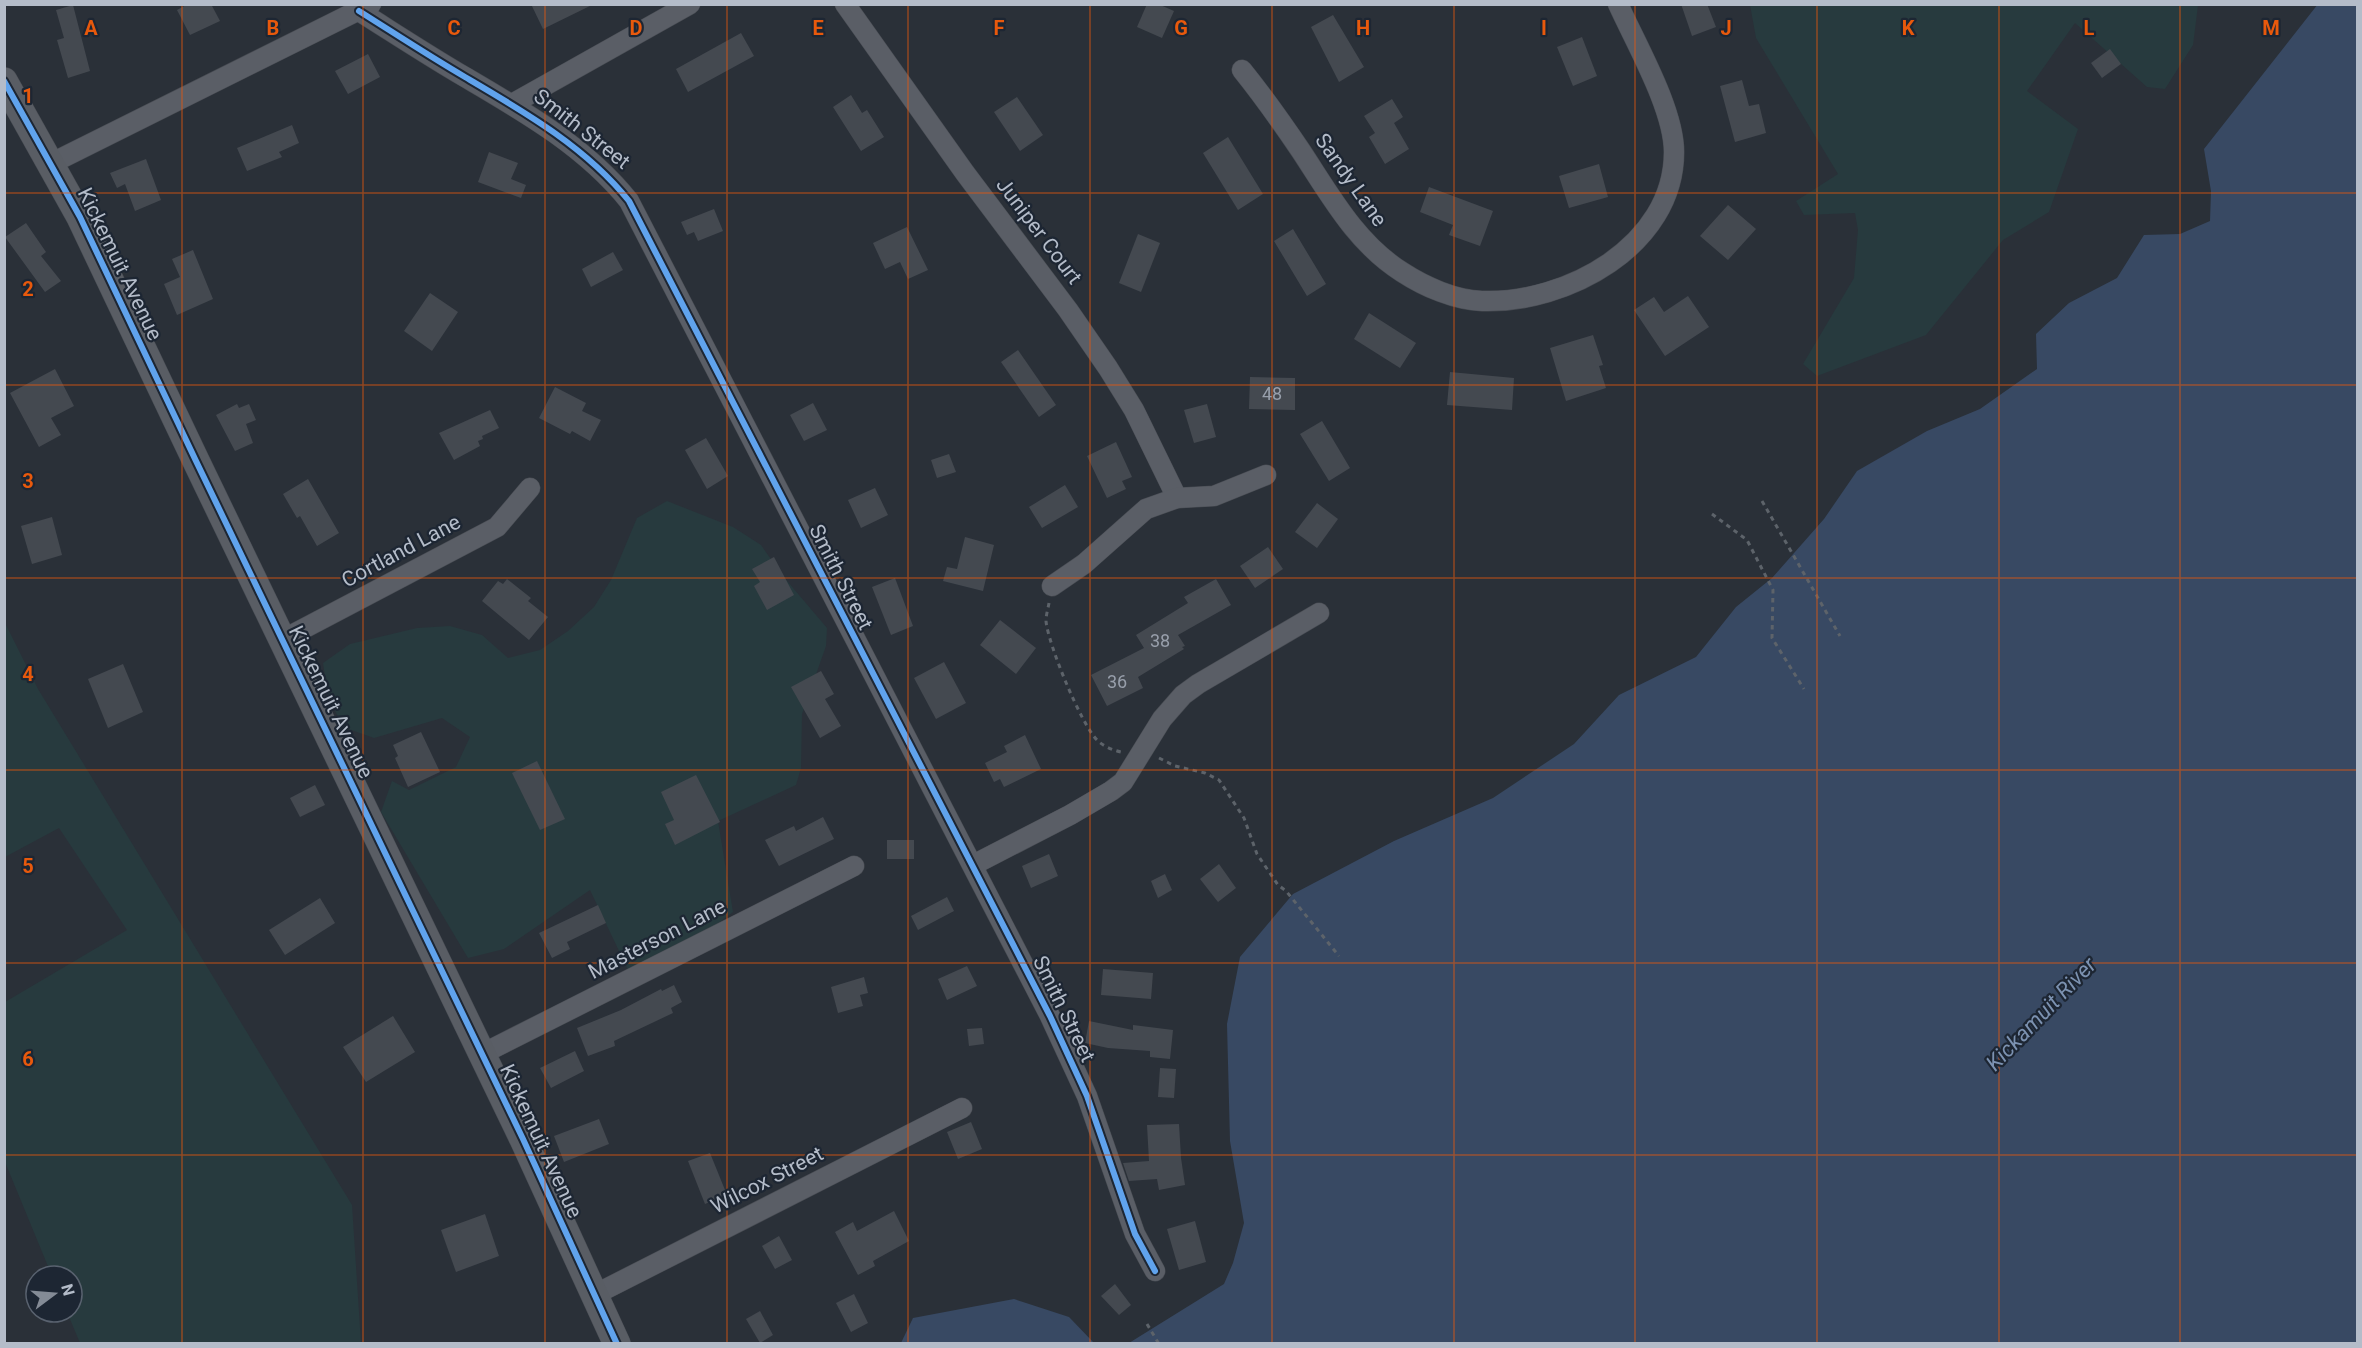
<svg xmlns="http://www.w3.org/2000/svg" width="2362" height="1348" viewBox="0 0 2362 1348" font-family="Roboto,sans-serif">
	<style>
		.green { fill: #273a3e }
		.water { fill: #384963 }
		.building { fill: #444950 }
		.lines { fill: none; stroke-linecap: round; stroke-linejoin: round }
		.street-casing { stroke: #484c53; stroke-width: 21 }
		.secondary-casing { stroke: #484c53; stroke-width: 28 }
		.path { stroke: #5d636a; stroke-width: 3; stroke-dasharray: 4.5 4.5; stroke-linecap: butt }
		.street { stroke: #5a5e66; stroke-width: 20 }
		.secondary { stroke: #595d64; stroke-width: 27 }
		.cycleway-casing { stroke: #1d2633; stroke-width: 10 }
		.cycleway { stroke: #60a3ed; stroke-width: 6 }
		.grid { fill: none; stroke: #e8590c; stroke-width: 1.5; stroke-opacity: 0.55 }
		.labels { text-anchor: middle; dominant-baseline: central; stroke-width: 4.5; stroke-linejoin: round; paint-order: stroke }
		.number-label { font-size: 18px; fill: #989fab }
		.street-label { font-size: 21px; fill: #b4bcc9; stroke: #1d2633 }
		.water-label { font-size: 22px; font-style: italic; fill: #7c92b1; stroke: #1d2633 }
		.grid-label { font-size: 20px; text-anchor: middle; font-weight: bold; fill: #e8590c; stroke: #1d2633; stroke-width: 4.5; stroke-linejoin: round; paint-order: stroke }
	</style>
	<rect width="100%" height="100%" fill="#2a3038"/>
	<!-- green -->
	<g class="green">
		<polygon points="1750,5 2198,5 2193,45 2165,89 2147,87 2075,23 2027,91 2078,129 2049,212 2003,240 1926,335 1817,376 1803,364 1854,278 1858,230 1855,213 1804,215 1796,201 1838,174 1756,38"/>
		<polygon points="667,501 733,527 761,545 782,575 827,628 826,646 802,714 801,768 796,785 718,821 733,912 700,937 630,974 590,890 504,949 468,958 381,812 392,781 409,790 456,767 470,737 442,718 374,738 343,727 328,696 323,663 350,644 417,628 450,626 482,635 508,658 540,650 568,631 594,607 611,580 637,518"/>
		<polygon points="4,621 38,689 352,1205 361,1343 80,1343 67,1312 72,1312 72,1276 52,1276 5,1162 5,1002 127,930 59,828 5,857"/>
	</g>
	<!-- water -->
	<g class="water">
		<polygon points="2318,4 2358,5 2357,1343 1129,1343 1224,1284 1233,1263 1244,1223 1230,1141 1227,1024 1240,957 1293,894 1394,841 1493,798 1574,744 1619,695 1696,657 1736,607 1772,578 1824,519 1857,471 1927,431 1980,409 2037,369 2036,334 2069,303 2117,278 2144,235 2180,234 2210,221 2211,191 2204,149"/>
		<polygon points="1014,1299 1069,1317 1094,1343 901,1343 913,1318"/>
	</g>
	<!-- building -->
	<g class="building">
		<polygon points="188,4 211,4 220,21 190,35 177,10"/>
		<polygon points="531,4 594,4 543,29"/>
		<polygon points="1147,4 1158,4 1174,11 1162,38 1137,27"/>
		<polygon points="1681,4 1707,4 1716,27 1692,36"/>
		<polygon points="73,5 90,71 68,78 57,40 64,38 56,10"/>
		<polygon points="1333,15 1364,67 1339,82 1311,27"/>
		<polygon points="741,33 754,56 688,92 676,69"/>
		<polygon points="1582,37 1597,76 1573,86 1557,47"/>
		<polygon points="2110,49 2121,64 2102,78 2091,63"/>
		<polygon points="368,54 380,77 348,94 335,71"/>
		<polygon points="1742,80 1749,106 1759,104 1766,133 1735,142 1720,86"/>
		<polygon points="851,95 862,113 867,110 884,137 861,151 833,107"/>
		<polygon points="1017,97 1043,135 1020,151 994,112"/>
		<polygon points="1392,99 1403,117 1394,123 1409,149 1385,164 1369,137 1375,133 1364,116"/>
		<polygon points="292,125 299,143 279,152 282,157 247,171 237,148"/>
		<polygon points="1228,137 1263,194 1238,210 1203,153"/>
		<polygon points="489,152 518,163 511,179 526,185 521,198 478,182"/>
		<polygon points="146,159 161,200 135,211 125,184 117,188 110,173"/>
		<polygon points="1599,164 1608,197 1569,208 1559,176"/>
		<polygon points="1429,187 1493,211 1480,246 1449,235 1453,225 1420,212"/>
		<polygon points="1728,205 1756,229 1728,260 1700,236"/>
		<polygon points="714,209 723,231 698,241 694,232 687,235 681,222"/>
		<polygon points="26,223 46,252 41,256 61,281 45,292 5,237"/>
		<polygon points="907,227 928,270 908,279 900,262 885,269 873,243"/>
		<polygon points="1293,229 1326,284 1307,296 1274,241"/>
		<polygon points="1138,234 1160,243 1141,292 1119,283"/>
		<polygon points="193,250 213,299 177,315 164,284 180,277 172,259"/>
		<polygon points="613,252 623,270 591,287 582,269"/>
		<polygon points="430,293 458,312 432,351 404,331"/>
		<polygon points="1688,296 1709,327 1665,356 1634,310 1654,297 1664,312"/>
		<polygon points="1369,313 1416,343 1400,368 1354,339"/>
		<polygon points="1593,335 1603,365 1599,366 1606,388 1566,401 1550,348"/>
		<polygon points="1018,350 1056,405 1039,417 1001,362"/>
		<polygon points="55,369 74,406 51,418 61,435 39,447 10,393"/>
		<polygon points="1450,372 1514,378 1512,410 1447,405"/>
		<polygon points="1250,377 1295,378 1295,410 1249,409"/>
		<polygon points="555,387 586,403 582,411 601,420 590,441 572,431 570,434 539,418"/>
		<polygon points="813,403 827,430 804,441 790,415"/>
		<polygon points="237,404 239,408 249,404 256,420 246,424 253,443 235,451 216,415"/>
		<polygon points="1207,404 1216,437 1194,443 1184,410"/>
		<polygon points="490,410 499,428 482,436 483,439 478,441 480,446 454,460 439,433"/>
		<polygon points="1322,421 1350,468 1329,481 1300,434"/>
		<polygon points="706,438 728,476 707,489 685,450"/>
		<polygon points="1116,442 1132,477 1122,481 1126,489 1107,498 1087,456"/>
		<polygon points="949,454 956,472 937,478 931,460"/>
		<polygon points="308,479 339,533 317,546 300,516 297,518 283,494"/>
		<polygon points="1065,485 1078,507 1042,528 1029,507"/>
		<polygon points="875,488 888,515 861,528 848,500"/>
		<polygon points="1317,503 1338,519 1317,548 1295,532"/>
		<polygon points="52,517 62,555 32,564 21,526"/>
		<polygon points="965,537 994,545 983,591 943,581 947,567 957,569"/>
		<polygon points="1268,547 1283,569 1255,588 1240,566"/>
		<polygon points="774,557 794,595 767,610 754,586 760,582 752,569"/>
		<polygon points="895,578 913,626 891,635 872,587"/>
		<polygon points="507,579 531,598 528,601 548,617 529,640 482,601 498,581 503,584"/>
		<polygon points="1216,579 1231,605 1178,635 1185,646 1182,647 1184,649 1138,677 1143,688 1107,706 1091,675 1144,648 1136,635 1188,603 1184,597"/>
		<polygon points="1000,620 1036,648 1016,674 980,645"/>
		<polygon points="944,662 966,703 936,719 914,678"/>
		<polygon points="123,664 143,712 108,728 88,679"/>
		<polygon points="821,671 834,694 825,699 841,726 820,738 791,687"/>
		<polygon points="421,732 440,772 408,787 395,758 398,756 393,745"/>
		<polygon points="1025,735 1041,769 1004,787 1000,779 994,782 985,763 1007,752 1004,746"/>
		<polygon points="537,761 565,819 540,830 512,773"/>
		<polygon points="696,775 720,822 675,845 665,824 674,820 661,792"/>
		<polygon points="315,785 325,805 300,817 290,798"/>
		<polygon points="823,817 834,839 779,866 765,840 794,826 796,831"/>
		<rect x="887" y="840" width="27" height="19"/>
		<polygon points="1049,854 1058,876 1031,888 1022,866"/>
		<polygon points="1219,864 1236,888 1218,902 1200,879"/>
		<polygon points="1165,874 1172,890 1158,898 1151,881"/>
		<polygon points="947,897 954,911 918,930 911,916"/>
		<polygon points="320,898 335,923 285,955 269,930"/>
		<polygon points="598,905 606,923 567,942 570,949 552,958 539,933"/>
		<polygon points="967,966 977,986 947,1000 938,979"/>
		<polygon points="1103,969 1153,973 1151,999 1101,995"/>
		<polygon points="864,977 868,993 860,995 863,1006 838,1013 831,987"/>
		<polygon points="674,985 682,1002 671,1008 673,1013 614,1041 615,1046 588,1056 577,1028 621,1010 661,989 662,991"/>
		<polygon points="393,1016 415,1052 366,1082 343,1047"/>
		<polygon points="1089,1021 1133,1030 1133,1025 1173,1030 1170,1059 1150,1057 1150,1051 1108,1048 1085,1043"/>
		<polygon points="982,1028 984,1044 969,1046 967,1029"/>
		<polygon points="575,1051 584,1071 551,1088 540,1068"/>
		<polygon points="1160,1068 1176,1069 1174,1098 1158,1097"/>
		<polygon points="599,1119 609,1144 564,1162 554,1136"/>
		<polygon points="971,1122 982,1149 958,1159 947,1132"/>
		<polygon points="1179,1124 1181,1158 1185,1185 1159,1190 1157,1179 1129,1181 1123,1163 1149,1161 1147,1125"/>
		<polygon points="710,1153 727,1195 705,1204 688,1161"/>
		<polygon points="894,1211 909,1241 873,1261 875,1266 858,1275 835,1232 853,1222 857,1231"/>
		<polygon points="485,1214 499,1256 456,1272 441,1230"/>
		<polygon points="1195,1221 1206,1262 1179,1270 1167,1229"/>
		<polygon points="779,1236 792,1260 775,1269 762,1246"/>
		<polygon points="1115,1284 1131,1305 1119,1315 1101,1296"/>
		<polygon points="854,1294 868,1323 851,1332 836,1303"/>
		<polygon points="760,1311 773,1335 760,1343 746,1319"/>
	</g>
	<g class="lines">
		<!-- street casing -->
		<g class="street-casing">
			<g id="street">
				<polyline points="845,4 965,173 1068,310 1108,368 1134,410 1177,498"/>
				<path d="M359 11C394 33 429 56 465 77 523 111 586 147 629 201L1050 1016 1087 1096 1135 1234 1155 1271"/>
				<path d="M1242 70C1263 96 1282 123 1301 151 1330 195 1356 243 1402 272 1425 287 1455 300 1482 301 1566 304 1674 246 1674 152 1674 109 1636 44 1618 4"/>
				<polyline points="512,104 690,4"/>
				<polyline points="52,163 371,4"/>
				<polyline points="1052,586 1084,564 1146,509 1177,498 1214,496 1266,475"/>
				<polyline points="282,640 497,527 530,488"/>
				<polyline points="973,865 1070,815 1111,791 1123,782 1162,719 1183,695 1198,684 1319,613"/>
				<polyline points="482,1054 854,866"/>
				<polyline points="594,1295 962,1108"/>
			</g>
		</g>
		<!-- secondary casing -->
		<g class="secondary-casing">
			<polyline id="secondary" points="4,81 80,217 196,461 523,1139 617,1344"/>
		</g>
		<!-- path -->
		<g class="path">
			<polyline points="1762,501 1840,636"/>
			<polyline points="1712,514 1747,540 1773,590 1772,638 1804,689"/>
			<path d="M1049 603C1048 609 1046 615 1046 621 1048 644 1081 724 1097 740 1103 746 1112 750 1121 752"/>
			<polyline points="1159,758 1175,766 1205,773 1219,780 1244,818 1257,854 1278,885 1286,891 1339,956"/>
			<polyline points="1147,1324 1159,1344"/>
		</g>
		<!-- street -->
		<use href="#street" class="street"/>
		<!-- secondary -->
		<use href="#secondary" class="secondary"/>
		<!-- cycleway casing -->
		<g class="cycleway-casing">
			<g id="cycleway">
				<path d="M359 11C394 33 429 56 465 77 523 111 586 147 629 201L1050 1016 1087 1096 1135 1234 1155 1271"/>
				<polyline points="4,81 80,217 196,461 523,1139 617,1344"/>
			</g>
		</g>
		<!-- cycleway -->
		<use href="#cycleway" class="cycleway"/>
	</g>
	<!-- grid -->
	<path class="grid" d="M182 4V1344M363 4V1344M545 4V1344M727 4V1344M908 4V1344M1090 4V1344M1272 4V1344M1454 4V1344M1635 4V1344M1817 4V1344M1999 4V1344M2180 4V1344M4 193H2358M4 385H2358M4 578H2358M4 770H2358M4 963H2358M4 1155H2358"/>
	<g class="labels">
		<!-- number labels -->
		<g class="number-label">
			<text x="1272" y="393">48</text>
			<text x="1160" y="640">38</text>
			<text x="1117" y="681">36</text>
		</g>
		<!-- street labels -->
		<g class="street-label">
			<text transform="translate(582 129) rotate(38)">Smith Street</text>
			<text transform="translate(1351 180) rotate(55)">Sandy Lane</text>
			<text transform="translate(1039 231) rotate(53)">Juniper Court</text>
			<text transform="translate(120 264) rotate(64)">Kickemuit Avenue</text>
			<text transform="translate(401 551) rotate(-28)">Cortland Lane</text>
			<text transform="translate(841 577) rotate(63)">Smith Street</text>
			<text transform="translate(331 702) rotate(64)">Kickemuit Avenue</text>
			<text transform="translate(657 939) rotate(-27)">Masterson Lane</text>
			<text transform="translate(1064 1009) rotate(64)">Smith Street</text>
			<text transform="translate(541 1141) rotate(65)">Kickemuit Avenue</text>
			<text transform="translate(767 1180) rotate(-27)">Wilcox Street</text>
		</g>
		<!-- water labels -->
		<g class="water-label">
			<text transform="translate(2041 1014) rotate(-46)">Kickamuit River</text>
		</g>
	</g>
	<g class="grid-label">
		<text x="91" y="35">A</text>
		<text x="273" y="35">B</text>
		<text x="454" y="35">C</text>
		<text x="636" y="35">D</text>
		<text x="818" y="35">E</text>
		<text x="999" y="35">F</text>
		<text x="1181" y="35">G</text>
		<text x="1363" y="35">H</text>
		<text x="1544" y="35">I</text>
		<text x="1726" y="35">J</text>
		<text x="1908" y="35">K</text>
		<text x="2089" y="35">L</text>
		<text x="2271" y="35">M</text>
		<text x="28" y="103">1</text>
		<text x="28" y="296">2</text>
		<text x="28" y="488">3</text>
		<text x="28" y="681">4</text>
		<text x="28" y="873">5</text>
		<text x="28" y="1066">6</text>
	</g>
	<!-- border -->
	<rect width="2362" height="1348" fill="none" stroke="#b4bcc9" stroke-width="12"/>
	<!-- north arrow -->
	<g transform="translate(54 1294) rotate(74)"><circle r="28" fill="#1d2633" stroke="#59626f" stroke-width="1.5"/>
	<path d="M0-4.5L10 22L0 15L-10 22Z" fill="#848b96"/>
	<text y="-9" font-size="16" font-weight="bold" text-anchor="middle" fill="#b4bcc9">N</text>
	</g>
</svg>
